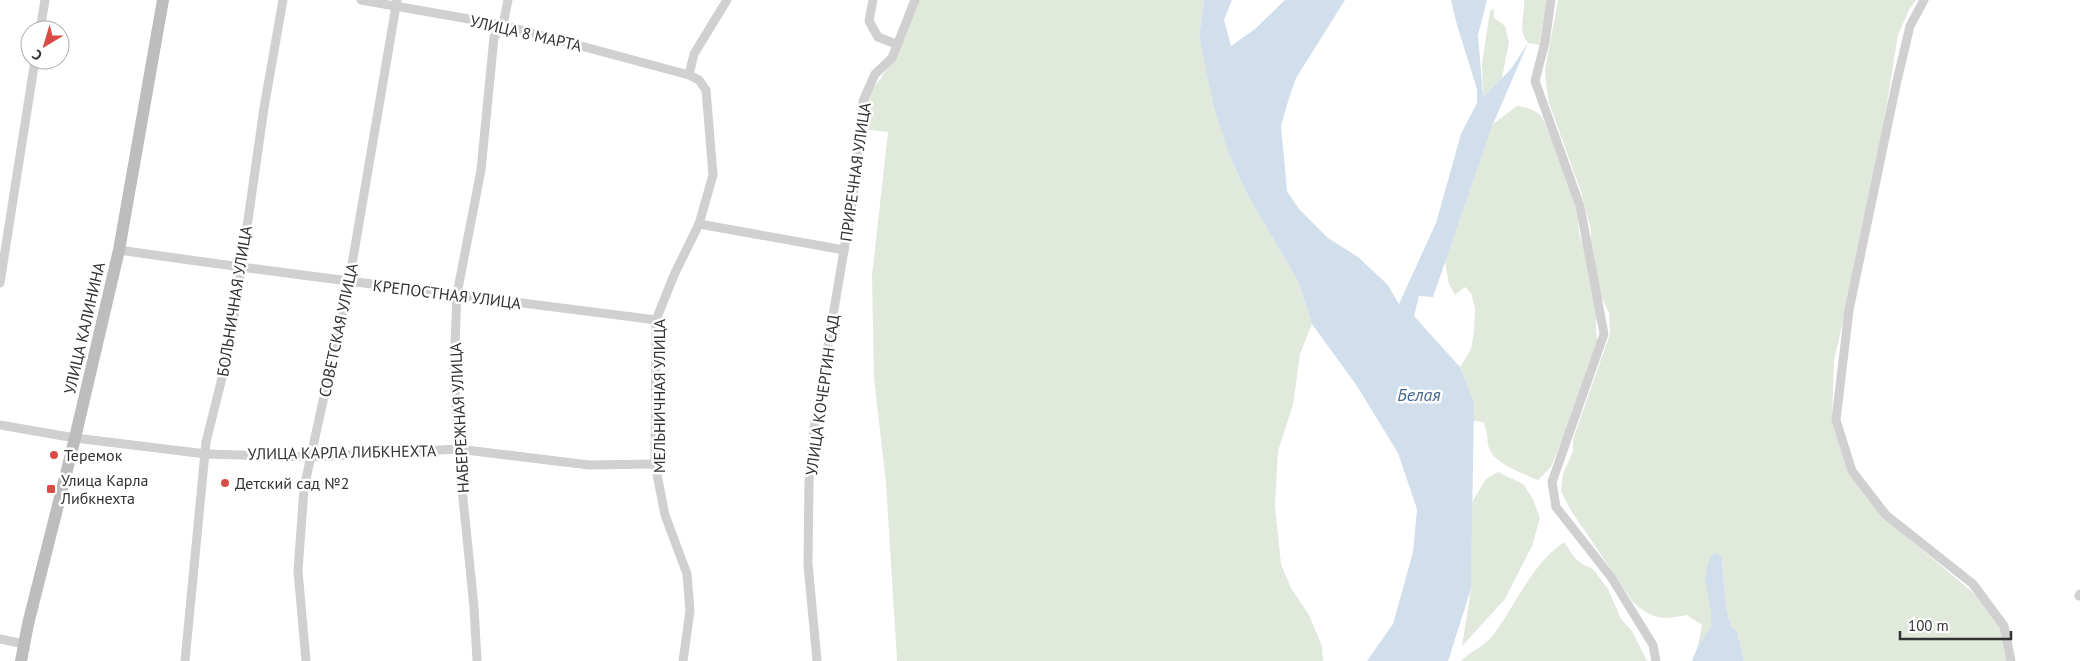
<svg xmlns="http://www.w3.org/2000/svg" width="2080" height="661" viewBox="0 0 2080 661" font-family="'PT Sans',sans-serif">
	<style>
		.green { fill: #e1e9dd }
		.water { fill: #d1deeb }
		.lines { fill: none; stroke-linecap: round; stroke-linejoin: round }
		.street { stroke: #d0d0d0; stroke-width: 9 }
		.secondary { stroke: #bdbdbd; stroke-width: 12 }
		.poi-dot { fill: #d94c46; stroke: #fff; stroke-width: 2 }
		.labels { text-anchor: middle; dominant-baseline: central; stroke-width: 5; stroke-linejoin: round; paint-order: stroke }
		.street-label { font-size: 16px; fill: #333; stroke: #fff }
		.poi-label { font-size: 16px; fill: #333; stroke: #fff; text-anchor: start }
		.water-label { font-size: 18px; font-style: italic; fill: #466a90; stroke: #fff }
	</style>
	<rect width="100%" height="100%" fill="#fff"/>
	<!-- green -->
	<g class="green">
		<polygon points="918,0 1204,0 1199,36 1229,155 1248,196 1298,281 1312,324 1300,354 1293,405 1278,451 1275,506 1281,564 1291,588 1309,615 1322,646 1323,661 897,661 886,483 874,378 872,276 888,132 862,129 869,92 881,78 905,38"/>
		<path d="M1524 0H1547L1540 45 1528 43C1517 30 1525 16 1524 0Z"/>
		<path d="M1558 0H1916L1909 10 1898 35 1879 153 1855 270 1834 361 1832 421 1841 451 1850 474 1889 522 1976 595 1997 618 2010 661H1744L1737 633 1731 627 1726 607 1722 559 1712 555C1698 582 1717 600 1711 626 1710 632 1702 640 1698 646L1702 625 1687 615C1662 620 1653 620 1633 602L1570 509 1561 491 1563 474 1573 451V439L1610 334 1609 313 1593 279 1598 307 1596 324 1597 341 1564 436 1551 467 1538 480C1526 475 1497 464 1491 452 1485 442 1490 435 1483 422L1473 421 1474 402 1460 367 1471 349 1474 331 1475 308 1471 293 1465 287 1455 295 1449 284 1445 262 1493 124 1517 106C1526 107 1534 109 1541 116 1545 120 1574 196 1576 206 1580 223 1575 239 1590 252L1591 230 1581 192 1549 103 1546 85 1545 69Z"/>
		<polygon points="1494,9 1494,18 1505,26 1509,42 1502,78 1483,97 1482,64 1490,11"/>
		<polygon points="1498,472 1523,484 1533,499 1540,518 1532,546 1505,599 1462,646 1471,589 1472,502 1486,479"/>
		<path d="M1564 542C1572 554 1578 565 1592 568L1608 589 1621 619 1632 631 1647 661H1461C1471 651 1486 645 1494 634 1517 603 1531 565 1564 542Z"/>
	</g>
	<!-- water -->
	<g class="water">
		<polygon points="1204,0 1232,0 1224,20 1231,46 1255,29 1285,0 1345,0 1296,78 1289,98 1281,126 1287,191 1299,209 1328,238 1358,257 1387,284 1399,304 1436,223 1461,134 1477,103 1477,89 1457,25 1451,0 1487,0 1478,35 1483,97 1511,69 1528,43 1493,124 1433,297 1419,296 1414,316 1460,367 1474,402 1471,589 1448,661 1367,661 1393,624 1413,552 1417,509 1398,453 1357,386 1312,324 1298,281 1248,196 1229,155 1214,107 1199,36"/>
		<polygon points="1718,552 1722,559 1726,607 1731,627 1737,632 1744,661 1692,661 1698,646 1711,627 1711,612 1705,580 1708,563 1712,555"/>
	</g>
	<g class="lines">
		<!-- street -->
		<g class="street">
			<polyline points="361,0 503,25 689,75"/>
			<polyline points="873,0 869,21 878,37 896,44"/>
			<polyline points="1551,0 1545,42 1535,81 1580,206 1604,334 1552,482 1556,507 1611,577 1653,645 1656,661"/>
			<polyline points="1924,0 1910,26 1896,85 1849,310 1836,420 1852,471 1886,515 1973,584 2004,626 2011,661"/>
			<polyline points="40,30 45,0"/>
			<polyline points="699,224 844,250"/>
			<path d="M119 250C298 276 477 297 656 320"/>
			<polyline points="0,283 35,60"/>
			<polyline points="0,425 75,438 206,454 311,457 458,449 589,465 655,464"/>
			<polyline points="2079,596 2080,594"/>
			<polyline points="0,639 24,644"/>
			<polyline points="185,661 206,442 230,346 264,108 283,0"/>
			<polyline points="306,661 298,571 304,488 349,282 397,0"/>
			<polyline points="477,661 474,607 458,449 454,371 457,294 481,170 494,37 503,25 508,0"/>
			<polyline points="683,661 690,611 687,574 665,515 655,464 656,320 674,275 699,224 713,175 706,90 699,80 689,75 694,54 727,0"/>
			<polyline points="817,661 808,564 809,481 814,428 853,197 863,101 875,74 892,58 915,0"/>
		</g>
		<!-- secondary -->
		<polyline class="secondary" points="21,661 28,624 75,438 119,250 163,0"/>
	</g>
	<!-- markers -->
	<g class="poi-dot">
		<circle cx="54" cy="455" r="5"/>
		<circle cx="225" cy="483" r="5"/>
		<rect x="46" y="484" width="10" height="10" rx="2.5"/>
	</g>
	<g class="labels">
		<!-- street labels -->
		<g class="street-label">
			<text transform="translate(526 33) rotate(13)">УЛИЦА 8 МАРТА</text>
			<text transform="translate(855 172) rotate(-82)">ПРИРЕЧНАЯ УЛИЦА</text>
			<text transform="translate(447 294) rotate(7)">КРЕПОСТНАЯ УЛИЦА</text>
			<text transform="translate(234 301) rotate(-81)">БОЛЬНИЧНАЯ УЛИЦА</text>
			<text transform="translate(84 328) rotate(-77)">УЛИЦА КАЛИНИНА</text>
			<text transform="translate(338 330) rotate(-78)">СОВЕТСКАЯ УЛИЦА</text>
			<text transform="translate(822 395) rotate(-82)">УЛИЦА КОЧЕРГИН САД</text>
			<text transform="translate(659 396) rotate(-90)">МЕЛЬНИЧНАЯ УЛИЦА</text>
			<text transform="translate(459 418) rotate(-93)">НАБЕРЕЖНАЯ УЛИЦА</text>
			<text transform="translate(342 452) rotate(-1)">УЛИЦА КАРЛА ЛИБКНЕХТА</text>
		</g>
		<!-- poi labels -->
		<g class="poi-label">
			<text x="64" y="455">Теремок</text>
			<text x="61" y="480">Улица Карла<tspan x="61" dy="18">Либкнехта</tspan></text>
			<text x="235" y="483">Детский сад №2</text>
		</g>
		<!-- water labels -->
		<g class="water-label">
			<text x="1419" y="394">Белая</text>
		</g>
	</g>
	<!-- north arrow -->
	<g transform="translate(45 45) rotate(218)"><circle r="24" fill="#ffffff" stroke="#adadad"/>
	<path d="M0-4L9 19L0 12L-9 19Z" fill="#d94c46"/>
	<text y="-8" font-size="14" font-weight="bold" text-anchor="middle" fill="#333333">С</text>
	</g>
	<!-- scale -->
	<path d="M1900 631v8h111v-8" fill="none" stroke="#333333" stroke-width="2.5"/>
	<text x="1908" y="631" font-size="15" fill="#333333" stroke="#ffffff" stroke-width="4" paint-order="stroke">100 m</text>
</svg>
